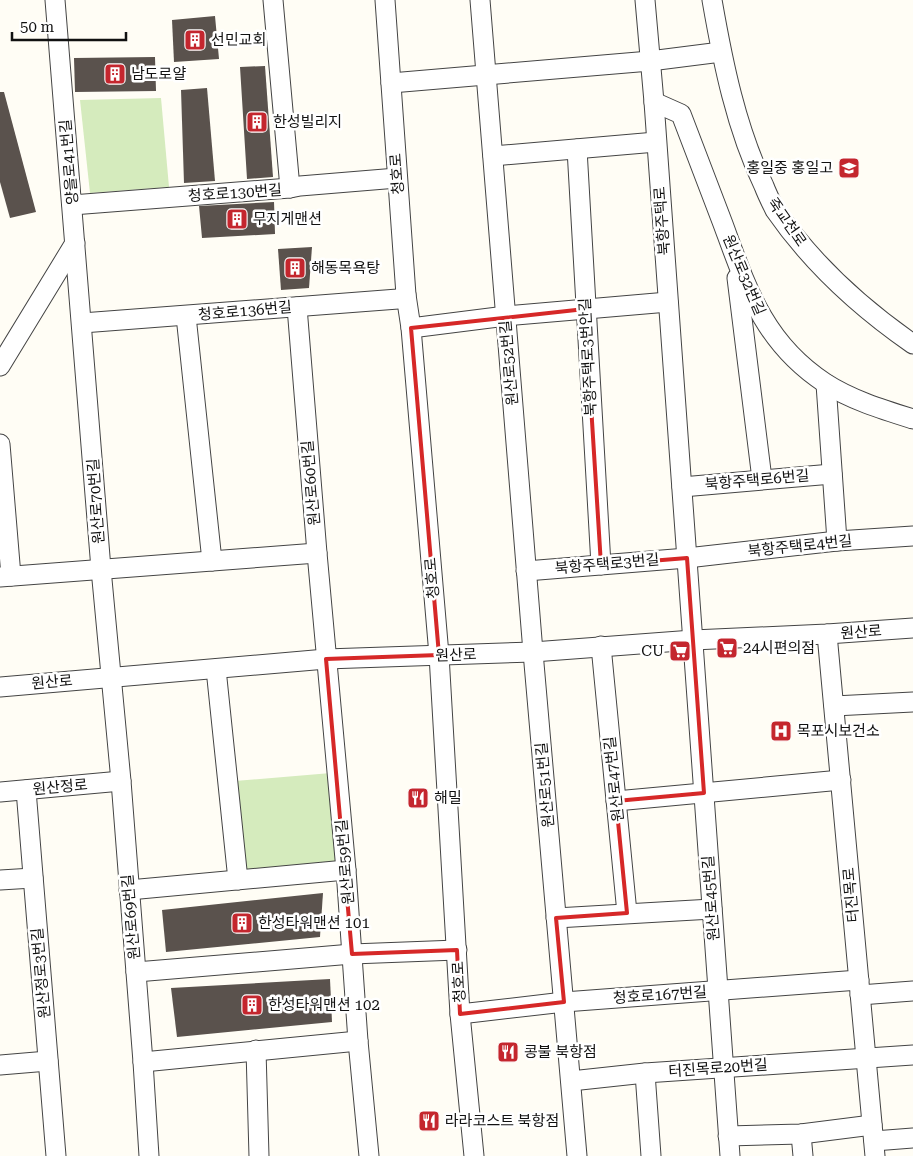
<svg xmlns="http://www.w3.org/2000/svg" width="913" height="1156" viewBox="0 0 913 1156" font-family="'Roboto Serif','Noto Sans KR',serif">
	<style>
		.green { fill: #d5ebbd }
		.building { fill: #5a524d }
		.lines { fill: none; stroke-linecap: round; stroke-linejoin: round }
		.minor-casing { stroke: #444; stroke-width: 21 }
		.minor { stroke: #fff; stroke-width: 19 }
		.marked { fill: none; stroke: #d62828; stroke-width: 4; stroke-linejoin: round }
		.labels { text-anchor: middle; dominant-baseline: central; stroke-width: 5; stroke-linejoin: round; paint-order: stroke }
		.poi-label { font-size: 15px; fill: #111; stroke: #fff; text-anchor: start }
		.street-label { font-size: 15px; fill: #111; stroke: #fff }
	</style>
	<rect width="100%" height="100%" fill="#fffdf5"/>
	<!-- green -->
	<g class="green">
		<polygon points="161,98 169,187 90,193 80,100"/>
		<polygon points="331,773 339,859 333,865 250,872 242,867 235,781"/>
	</g>
	<!-- building -->
	<g class="building">
		<polygon points="215,16 219,59 174,62 172,20"/>
		<polygon points="155,57 156,91 75,92 74,58"/>
		<polygon points="265,66 273,177 247,179 240,67"/>
		<polygon points="207,88 215,181 184,183 181,90"/>
		<polygon points="0,92 4,92 36,212 10,218 0,182"/>
		<polygon points="274,202 275,234 202,238 199,206"/>
		<polygon points="312,247 309,288 281,290 278,249"/>
		<polygon points="323,893 320,937 166,952 162,910"/>
		<polygon points="330,979 332,1022 177,1037 171,988"/>
	</g>
	<g class="lines">
		<!-- minor casing -->
		<g class="minor-casing">
			<g id="minor">
				<polyline points="55,0 101,569 121,781 143,1062 149,1156"/>
				<polyline points="273,0 290,188"/>
				<polyline points="385,0 406,295 411,328 439,655 460,1014 474,1156"/>
				<polyline points="480,0 533,652 577,1156"/>
				<polyline points="645,0 654,102 730,1156"/>
				<path d="M712 0C723 63 736 128 764 186 767 194 771 202 775 210 811 262 861 308 913 344"/>
				<polyline points="391,83 650,61 721,52"/>
				<path d="M654 102 681 114C695 151 709 188 723 224 747 289 764 343 825 383 851 400 884 410 913 419"/>
				<polyline points="577,149 601,565"/>
				<polyline points="493,156 656,142"/>
				<polyline points="72,205 290,188 300,186 397,178"/>
				<polyline points="737,278 762,479"/>
				<polyline points="297,307 317,553 346,870 358,1041 369,1156"/>
				<polyline points="186,316 212,561"/>
				<polyline points="82,323 398,299 406,295"/>
				<polyline points="411,328 506,316 668,302"/>
				<polyline points="0,366 75,243"/>
				<polyline points="826,384 837,541"/>
				<polyline points="0,444 11,576"/>
				<polyline points="682,487 832,474"/>
				<polyline points="526,571 687,558 837,541 913,536"/>
				<polyline points="0,577 317,553"/>
				<polyline points="827,634 875,1156"/>
				<polyline points="601,646 627,913"/>
				<polyline points="216,669 238,880"/>
				<polyline points="0,687 326,659 533,652 693,640 827,634 913,628"/>
				<polyline points="834,706 913,702"/>
				<polyline points="26,790 56,1156"/>
				<polyline points="0,792 121,781"/>
				<polyline points="616,801 841,780"/>
				<polyline points="0,880 33,878"/>
				<polyline points="129,890 346,870"/>
				<polyline points="556,918 712,909"/>
				<polyline points="136,972 352,954 457,950"/>
				<polyline points="860,995 913,991"/>
				<polyline points="460,1014 564,1002 859,980"/>
				<polyline points="256,1050 259,1156"/>
				<polyline points="143,1062 358,1041"/>
				<polyline points="0,1065 48,1061"/>
				<polyline points="645,1073 651,1156"/>
				<polyline points="571,1081 645,1073 913,1055"/>
				<polyline points="801,1134 803,1156"/>
				<polyline points="728,1136 801,1134 872,1125"/>
				<polyline points="874,1141 913,1138"/>
			</g>
		</g>
		<!-- minor -->
		<use href="#minor" class="minor"/>
	</g>
	<!-- marked area -->
	<path class="marked" d="M585 309 601 565 687 558 704 793 616 801 627 913 556 918 564 1002 460 1014 457 950 352 954 326 659 439 655 411 328Z"/>
	<!-- icons -->
	<defs>
		<g id="building-square" transform="scale(1.125)"><rect x="-9" y="-9" width="18" height="18" rx="4" fill="#c4262e" stroke="#fff"/><path d="M-4-6H4V6H1V3H-1V6H-4ZM-2.5-4.3h1.7v1.8h-1.7ZM.8-4.3h1.7v1.8H.8ZM-2.5-1h1.7V.8h-1.7ZM.8-1h1.7V.8H.8Z" fill="#fff"/></g>
		<g id="school-square" transform="scale(1.125)"><rect x="-9" y="-9" width="18" height="18" rx="4" fill="#c4262e" stroke="#fff"/><path d="M0-5L7-2L0 1L-7-2ZM-4 1L0 2.5L4 1V4Q0 6-4 4Z" fill="#fff"/></g>
		<g id="supermarket-square" transform="scale(1.125)"><rect x="-9" y="-9" width="18" height="18" rx="4" fill="#c4262e" stroke="#fff"/><path d="M-6-5.5h2.5l.6 2H6L4.5 2H-2.5L-4.4-4H-6ZM-1.5 3.2a1.3 1.3 0 1 0 .1 0ZM3 3.2a1.3 1.3 0 1 0 .1 0Z" fill="#fff"/></g>
		<g id="hospital-square" transform="scale(1.125)"><rect x="-9" y="-9" width="18" height="18" rx="4" fill="#c4262e" stroke="#fff"/><path d="M-5-5h3v3.5h4V-5h3V5h-3V1.5h-4V5h-3Z" fill="#fff"/></g>
		<g id="restaurant-square" transform="scale(1.125)"><rect x="-9" y="-9" width="18" height="18" rx="4" fill="#c4262e" stroke="#fff"/><path d="M-5-6h1v4h1v-4h1v4h1v-4h1v5L-1.5 .5V6h-2V.5L-5-1ZM5-6V6H3V1.5H1.5Q1.5-4 5-6Z" fill="#fff"/></g>
	</defs>
	<g fill-rule="evenodd">
		<use href="#building-square" x="195" y="40"/>
		<use href="#building-square" x="115" y="74"/>
		<use href="#building-square" x="257" y="122"/>
		<use href="#school-square" x="849" y="168"/>
		<use href="#building-square" x="237" y="219"/>
		<use href="#building-square" x="295" y="268"/>
		<use href="#supermarket-square" x="727" y="648"/>
		<use href="#supermarket-square" x="680" y="651"/>
		<use href="#hospital-square" x="781" y="731"/>
		<use href="#restaurant-square" x="418" y="798"/>
		<use href="#building-square" x="242" y="923"/>
		<use href="#building-square" x="252" y="1005"/>
		<use href="#restaurant-square" x="508" y="1052"/>
		<use href="#restaurant-square" x="429" y="1121"/>
	</g>
	<g class="labels">
		<!-- poi labels -->
		<g class="poi-label">
			<text x="211" y="40">선민교회</text>
			<text x="131" y="74">남도로얄</text>
			<text x="273" y="122">한성빌리지</text>
			<text x="833" y="168" text-anchor="end">홍일중 홍일고</text>
			<text x="253" y="219">무지게맨션</text>
			<text x="311" y="268">해동목욕탕</text>
			<text x="743" y="648">24시편의점</text>
			<text x="664" y="651" text-anchor="end">CU</text>
			<text x="797" y="731">목포시보건소</text>
			<text x="434" y="798">해밀</text>
			<text x="258" y="923">한성타워맨션 101</text>
			<text x="268" y="1005">한성타워맨션 102</text>
			<text x="524" y="1052">콩불 북항점</text>
			<text x="445" y="1121">라라코스트 북항점</text>
		</g>
		<!-- street labels -->
		<g class="street-label">
			<text transform="translate(69 162) rotate(-95)">양을로41번길</text>
			<text transform="translate(397 174) rotate(-94)">청호로</text>
			<text transform="translate(235 193) rotate(-4)">청호로130번길</text>
			<text transform="translate(662 221) rotate(-94)">북항주택로</text>
			<text transform="translate(787 222) rotate(55)">죽교천로</text>
			<text transform="translate(744 275) rotate(67)">원산로32번길</text>
			<text transform="translate(245 311) rotate(-5)">청호로136번길</text>
			<text transform="translate(588 357) rotate(-93)">북항주택로3번안길</text>
			<text transform="translate(509 363) rotate(-95)">원산로52번길</text>
			<text transform="translate(757 480) rotate(-5)">북항주택로6번길</text>
			<text transform="translate(311 483) rotate(-95)">원산로60번길</text>
			<text transform="translate(96 501) rotate(-94)">원산로70번길</text>
			<text transform="translate(800 546) rotate(-6)">북항주택로4번길</text>
			<text transform="translate(607 564) rotate(-5)">북항주택로3번길</text>
			<text transform="translate(432 578) rotate(-95)">청호로</text>
			<text transform="translate(861 632) rotate(-4)">원산로</text>
			<text transform="translate(456 655) rotate(-2)">원산로</text>
			<text transform="translate(52 682) rotate(-5)">원산로</text>
			<text transform="translate(614 779) rotate(-96)">원산로47번길</text>
			<text transform="translate(545 785) rotate(-95)">원산로51번길</text>
			<text transform="translate(60 787) rotate(-5)">원산정로</text>
			<text transform="translate(345 862) rotate(-95)">원산로59번길</text>
			<text transform="translate(851 895) rotate(-95)">터진목로</text>
			<text transform="translate(711 898) rotate(-94)">원산로45번길</text>
			<text transform="translate(131 917) rotate(-95)">원산로69번길</text>
			<text transform="translate(41 973) rotate(-95)">원산정로3번길</text>
			<text transform="translate(459 982) rotate(-93)">청호로</text>
			<text transform="translate(660 995) rotate(-4)">청호로167번길</text>
			<text transform="translate(718 1068) rotate(-4)">터진목로20번길</text>
		</g>
	</g>
	<!-- scale -->
	<path d="M12 32v8h114v-8" fill="none" stroke="#111111" stroke-width="2.5"/>
	<text x="20" y="32" font-size="15" fill="#111111" stroke="#ffffff" stroke-width="4" paint-order="stroke">50 m</text>
</svg>
